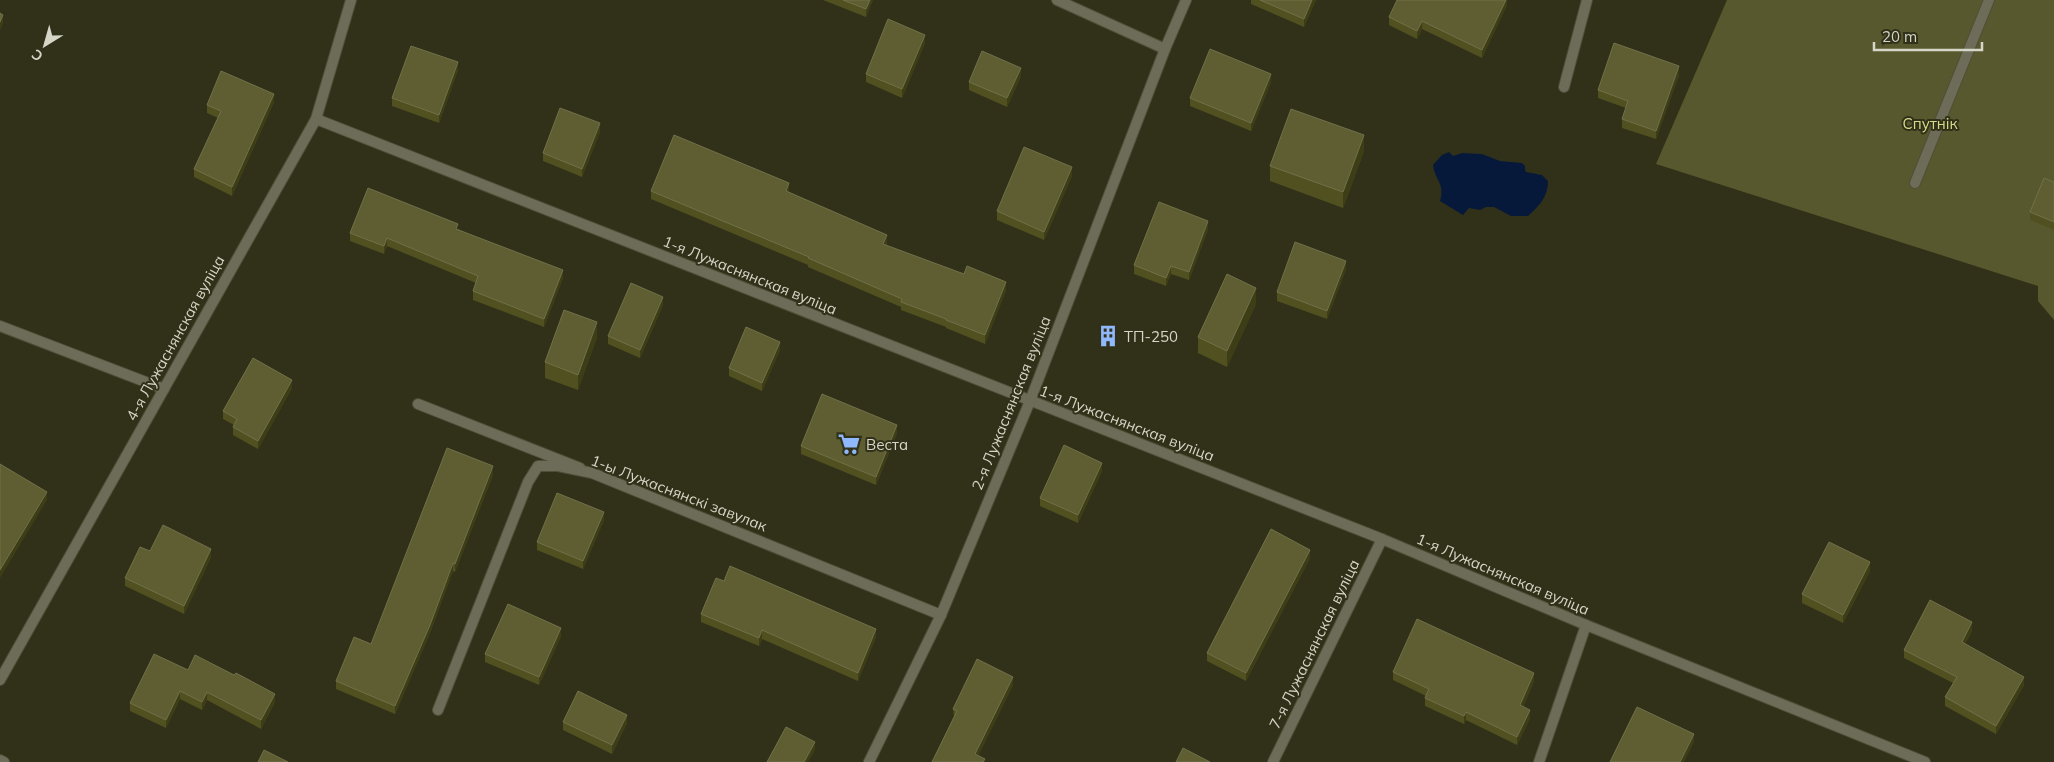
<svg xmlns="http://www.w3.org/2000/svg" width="2054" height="762" viewBox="0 0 2054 762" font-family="Mulish,sans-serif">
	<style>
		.green { fill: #58582e }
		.water { fill: #07193a }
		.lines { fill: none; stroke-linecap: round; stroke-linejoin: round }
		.lane-casing { stroke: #4f4f38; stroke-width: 12 }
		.street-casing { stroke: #4f4f38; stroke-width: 12 }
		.lane { stroke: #6c6c58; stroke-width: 10 }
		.street { stroke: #6c6c58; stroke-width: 10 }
		.wall { fill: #505021 }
		.shaded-wall { fill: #3e3e16 }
		.building { fill: #5e5e32; stroke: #71714a }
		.labels { text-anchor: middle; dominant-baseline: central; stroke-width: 4; stroke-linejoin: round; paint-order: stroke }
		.park-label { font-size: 15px; fill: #d8d98b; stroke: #313119 }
		.street-label { font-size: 15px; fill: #d5d6c7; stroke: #313119 }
		.poi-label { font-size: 15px; fill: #d5d6c7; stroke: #313119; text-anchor: start }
	</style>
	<rect width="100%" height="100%" fill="#313119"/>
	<!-- green -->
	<polygon class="green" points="1727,0 2054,0 2054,320 2038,301 2038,286 1656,164"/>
	<!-- water -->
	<path class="water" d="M1449 152 1453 156 1462 153 1482 154 1500 161 1522 163 1525 166V170L1526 172 1542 175 1548 181C1548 197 1539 206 1528 216H1511L1494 207H1486L1480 210 1469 208 1463 215 1440 201C1445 182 1435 181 1433 165L1442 155Z"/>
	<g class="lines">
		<!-- lane casing -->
		<g class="lane-casing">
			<g id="lane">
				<polyline points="1915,183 1989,0"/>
				<polyline points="0,326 164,389"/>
				<polyline points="418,404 580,468"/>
				<polyline points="1539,762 1586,625"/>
			</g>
		</g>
		<!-- street casing -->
		<g class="street-casing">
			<g id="street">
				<polyline points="1057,0 1165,49"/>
				<polyline points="1564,87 1587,0"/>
				<polyline points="316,119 1382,539 1586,625 1925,762"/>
				<polyline points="0,680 316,119 351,0"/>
				<polyline points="438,710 528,482 538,466 558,466 592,473 941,615"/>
				<polyline points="0,760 4,762"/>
				<polyline points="869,762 941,615 1030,401 1165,49 1186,0"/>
				<polyline points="1273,762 1382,539"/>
			</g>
		</g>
		<!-- lane -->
		<use href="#lane" class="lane"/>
		<!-- street -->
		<use href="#street" class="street"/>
	</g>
	<!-- wall -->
	<g class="wall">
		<polygon points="823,0 873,0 866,17"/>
		<polygon points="1251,0 1316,0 1304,27 1251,4"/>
		<polygon points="1507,0 1507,5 1482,58 1422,29 1417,39 1389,25 1389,17"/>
		<polygon points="925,43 902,98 866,82 866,74"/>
		<polygon points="458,70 439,123 392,106 392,98"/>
		<polygon points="1679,75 1656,139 1622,128 1622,119 1626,108 1598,98 1598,90"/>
		<polygon points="1021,76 1007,107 969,90 969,82"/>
		<polygon points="1271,82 1251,131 1190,106 1190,98"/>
		<polygon points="274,102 232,196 194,177 194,169 218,118 207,113 207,105"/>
		<polygon points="600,132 582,177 543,161 543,153"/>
		<polygon points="1364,151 1343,208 1270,181 1270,166"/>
		<polygon points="1072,176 1044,240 997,220 997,211"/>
		<polygon points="2054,182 2054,230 2030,220 2030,212"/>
		<polygon points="651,191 789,191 789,192 887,243 886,246 1006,290 985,344 946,328 946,327 901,310 901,307 808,267 808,265 651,199"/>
		<polygon points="458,229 563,278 544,327 473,300 473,291 476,283 387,246 384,254 350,241 350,233"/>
		<polygon points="1208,229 1189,280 1171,274 1166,286 1134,274 1134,265"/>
		<polygon points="1346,269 1327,319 1277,301 1277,292"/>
		<polygon points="1256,304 1227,367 1198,353 1198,337"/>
		<polygon points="663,305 640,358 608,344 608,336"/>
		<polygon points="597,337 578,390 545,378 545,362"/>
		<polygon points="780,350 762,391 729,376 729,368"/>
		<polygon points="292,388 258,449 233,435 233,427 234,425 223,419 223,411"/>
		<polygon points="897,433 876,485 801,454 801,446"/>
		<polygon points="1102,471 1078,523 1040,506 1040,498"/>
		<polygon points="493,475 455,572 453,571 430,633 395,714 336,689 336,681 371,644"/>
		<polygon points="604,520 583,569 537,550 537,542"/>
		<polygon points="150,551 211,557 184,614 125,586 125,578"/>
		<polygon points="1310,558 1246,681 1207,661 1207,653"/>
		<polygon points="1870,571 1843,623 1802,603 1802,594"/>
		<polygon points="701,614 876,637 858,681 762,639 759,646 701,622"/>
		<polygon points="1972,631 1965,644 2024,685 1996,734 1945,706 1945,697 1953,683 1904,658 1904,650"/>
		<polygon points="561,636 539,685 485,662 485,654"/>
		<polygon points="188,670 275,702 261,729 207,700 202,710 180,699 166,728 130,711 130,703"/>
		<polygon points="1393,672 1534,681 1523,707 1530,718 1517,745 1466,720 1464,724 1425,706 1425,698 1426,696 1393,680"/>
		<polygon points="1013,685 978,756 985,762 932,762 954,717 953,709"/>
		<polygon points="563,722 627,723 612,754 563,730"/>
	</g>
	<!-- shaded-wall -->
	<g class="shaded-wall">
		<polygon points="870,0 873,0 866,17 866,9"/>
		<polygon points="1312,0 1316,0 1304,27 1304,19"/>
		<polygon points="1506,0 1507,0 1507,5 1482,58 1482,50"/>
		<polygon points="3,15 3,23 0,31 0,22"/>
		<polygon points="1422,21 1422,29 1417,39 1417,31"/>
		<polygon points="925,35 925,43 902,98 902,89"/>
		<polygon points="458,62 458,70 439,123 439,115"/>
		<polygon points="1679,66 1679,75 1656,139 1656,131"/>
		<polygon points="1021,68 1021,76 1007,107 1007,98"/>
		<polygon points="1271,74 1271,82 1251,131 1251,123"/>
		<polygon points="274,94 274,102 232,196 232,187"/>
		<polygon points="600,123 600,132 582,177 582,169"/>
		<polygon points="1364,135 1364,151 1343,208 1343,192"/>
		<polygon points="1072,167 1072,176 1044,240 1044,232"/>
		<polygon points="789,183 789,191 786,199 786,191"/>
		<polygon points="1208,221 1208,229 1189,280 1189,272"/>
		<polygon points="887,235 887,243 883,253 883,244"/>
		<polygon points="387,238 387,246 384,254 384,246"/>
		<polygon points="1346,261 1346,269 1327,319 1327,311"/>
		<polygon points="1171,266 1171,274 1166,286 1166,278"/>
		<polygon points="563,270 563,278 544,327 544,319"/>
		<polygon points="1006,282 1006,290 985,344 985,335"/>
		<polygon points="1256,288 1256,304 1227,367 1227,351"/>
		<polygon points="663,297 663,305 640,358 640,350"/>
		<polygon points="597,322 597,337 578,390 578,375"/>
		<polygon points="780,342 780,350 762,391 762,383"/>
		<polygon points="292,380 292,388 258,449 258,441"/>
		<polygon points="897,425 897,433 876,485 876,477"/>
		<polygon points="1102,463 1102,471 1078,523 1078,515"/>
		<polygon points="493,466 493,475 455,572 455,564"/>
		<polygon points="47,492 47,500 0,578 0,570"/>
		<polygon points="604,512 604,520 583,569 583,561"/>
		<polygon points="211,549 211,557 184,614 184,606"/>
		<polygon points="1310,550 1310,558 1246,681 1246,673"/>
		<polygon points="1870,562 1870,571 1843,623 1843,615"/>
		<polygon points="453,563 453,571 430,633 395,714 395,706"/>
		<polygon points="1972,622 1972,631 1962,650 1962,642"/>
		<polygon points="561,628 561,636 539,685 539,677"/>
		<polygon points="876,629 876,637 858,681 858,673"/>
		<polygon points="762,630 762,639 759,646 759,638"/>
		<polygon points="1534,673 1534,681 1520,714 1520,705"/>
		<polygon points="1013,677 1013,685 975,762 975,754"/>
		<polygon points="2024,677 2024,685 1996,734 1996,726"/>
		<polygon points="180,691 180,699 166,728 166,720"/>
		<polygon points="207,692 207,700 202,710 202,702"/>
		<polygon points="275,694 275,702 261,729 261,720"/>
		<polygon points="1530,710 1530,718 1517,745 1517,737"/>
		<polygon points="1466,712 1466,720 1464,724 1464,716"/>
		<polygon points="627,715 627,723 612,754 612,745"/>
		<polygon points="1694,734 1694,742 1684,762 1680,762"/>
		<polygon points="815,742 815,750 808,762 804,762"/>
	</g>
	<!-- building -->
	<g class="building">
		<polygon points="843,0 870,0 866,9"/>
		<polygon points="1260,0 1312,0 1304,19"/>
		<polygon points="1397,0 1506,0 1482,50 1422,21 1417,31 1389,17"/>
		<polygon points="0,13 3,15 0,22"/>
		<polygon points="888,19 925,35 902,89 866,74"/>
		<polygon points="1614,43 1679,66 1656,131 1622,119 1628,101 1598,90"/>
		<polygon points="411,46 458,62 439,115 392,98"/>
		<polygon points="1210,49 1271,74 1251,123 1190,98"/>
		<polygon points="982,51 1021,68 1007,98 969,82"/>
		<polygon points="221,71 274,94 232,187 194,169 221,111 207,105"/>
		<polygon points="560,108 600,123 582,169 543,153"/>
		<polygon points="1291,109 1364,135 1343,192 1270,166"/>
		<polygon points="674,135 789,183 786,191 887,235 883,244 964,274 967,266 1006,282 985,335 946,320 946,319 901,302 902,299 808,258 809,257 651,191"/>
		<polygon points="1024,147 1072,167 1044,232 997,211"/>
		<polygon points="2044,178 2054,182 2054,222 2030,212"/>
		<polygon points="368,188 458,224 456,229 563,270 544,319 473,291 478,276 387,238 384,246 350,233"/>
		<polygon points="1159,202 1208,221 1189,272 1171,266 1166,278 1134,265"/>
		<polygon points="1295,242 1346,261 1327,311 1277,292"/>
		<polygon points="1227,274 1256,288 1227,351 1198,337"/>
		<polygon points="631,283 663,297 640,350 608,336"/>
		<polygon points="564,310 597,322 578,375 545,362"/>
		<polygon points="746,327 780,342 762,383 729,368"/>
		<polygon points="253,358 292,380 258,441 233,427 237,419 223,411"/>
		<polygon points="822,394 897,425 876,477 801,446"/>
		<polygon points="1064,445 1102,463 1078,515 1040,498"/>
		<polygon points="447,448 493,466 455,564 453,563 430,625 395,706 336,681 354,637 371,644"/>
		<polygon points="0,464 47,492 0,570"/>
		<polygon points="557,493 604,512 583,561 537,542"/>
		<polygon points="163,525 211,549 184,606 125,578 140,547 150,551"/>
		<polygon points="1271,529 1310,550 1246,673 1207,653"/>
		<polygon points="1829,542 1870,562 1843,615 1802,594"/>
		<polygon points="730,566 876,629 858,673 762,630 759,638 701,614 716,578 724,581"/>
		<polygon points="1930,600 1972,622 1962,642 2024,677 1996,726 1945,697 1957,677 1904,650"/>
		<polygon points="508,604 561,628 539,677 485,654"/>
		<polygon points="1417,619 1534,673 1520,705 1530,710 1517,737 1466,712 1464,716 1425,698 1429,689 1393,672"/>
		<polygon points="154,654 188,670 195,655 234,675 236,673 275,694 261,720 207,692 202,702 180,691 166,720 130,703"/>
		<polygon points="977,659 1013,677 975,754 985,759 983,762 932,762 957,711 953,709"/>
		<polygon points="578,691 627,715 612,745 563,722"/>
		<polygon points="1637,707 1694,734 1680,762 1610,762"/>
		<polygon points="786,727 815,742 804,762 767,762"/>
		<polygon points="1183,748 1210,762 1176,762"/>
		<polygon points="264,750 288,762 258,762"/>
	</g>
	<!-- icons -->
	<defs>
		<g id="building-bare" transform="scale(1.725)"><path d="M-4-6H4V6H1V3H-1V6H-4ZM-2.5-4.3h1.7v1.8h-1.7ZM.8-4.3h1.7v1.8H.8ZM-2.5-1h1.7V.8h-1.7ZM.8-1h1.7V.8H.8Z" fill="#90b8fd" stroke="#313119" stroke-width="2.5" paint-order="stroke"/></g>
		<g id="supermarket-bare" transform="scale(1.725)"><path d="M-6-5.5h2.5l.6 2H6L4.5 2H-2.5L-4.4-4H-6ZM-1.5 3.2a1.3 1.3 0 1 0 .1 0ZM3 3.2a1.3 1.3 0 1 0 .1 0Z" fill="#90b8fd" stroke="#313119" stroke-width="2.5" paint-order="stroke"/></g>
	</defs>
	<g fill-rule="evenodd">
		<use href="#building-bare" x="1108" y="336"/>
		<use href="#supermarket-bare" x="849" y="444"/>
	</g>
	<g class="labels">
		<!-- park labels -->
		<g class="park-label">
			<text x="1930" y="123">Спутнік</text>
		</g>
		<!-- street labels -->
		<g class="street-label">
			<text transform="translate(750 275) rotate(22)">1-я Лужаснянская вуліца</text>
			<text transform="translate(175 338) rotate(-61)">4-я Лужаснянская вуліца</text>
			<text transform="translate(1011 403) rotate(-68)">2-я Лужаснянская вуліца</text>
			<text transform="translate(1127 423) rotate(21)">1-я Лужаснянская вуліца</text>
			<text transform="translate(679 493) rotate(21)">1-ы Лужаснянскі завулак</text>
			<text transform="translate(1503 574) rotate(23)">1-я Лужаснянская вуліца</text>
			<text transform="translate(1314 644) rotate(-64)">7-я Лужаснянская вуліца</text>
		</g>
		<!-- poi labels -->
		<g class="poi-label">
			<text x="1124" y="336">ТП-250</text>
			<text x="866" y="444">Веста</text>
		</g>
	</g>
	<!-- north arrow -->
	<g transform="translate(45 45) rotate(217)" stroke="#313119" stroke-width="4" paint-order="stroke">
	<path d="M0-4L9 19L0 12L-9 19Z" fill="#d5d6c7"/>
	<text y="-8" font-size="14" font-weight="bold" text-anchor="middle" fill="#d5d6c7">С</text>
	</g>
	<!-- scale -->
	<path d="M1874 42v8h108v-8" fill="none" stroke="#d5d6c7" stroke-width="2.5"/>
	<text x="1882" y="42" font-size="15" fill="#d5d6c7" stroke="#313119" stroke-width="4" paint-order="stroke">20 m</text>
</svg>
